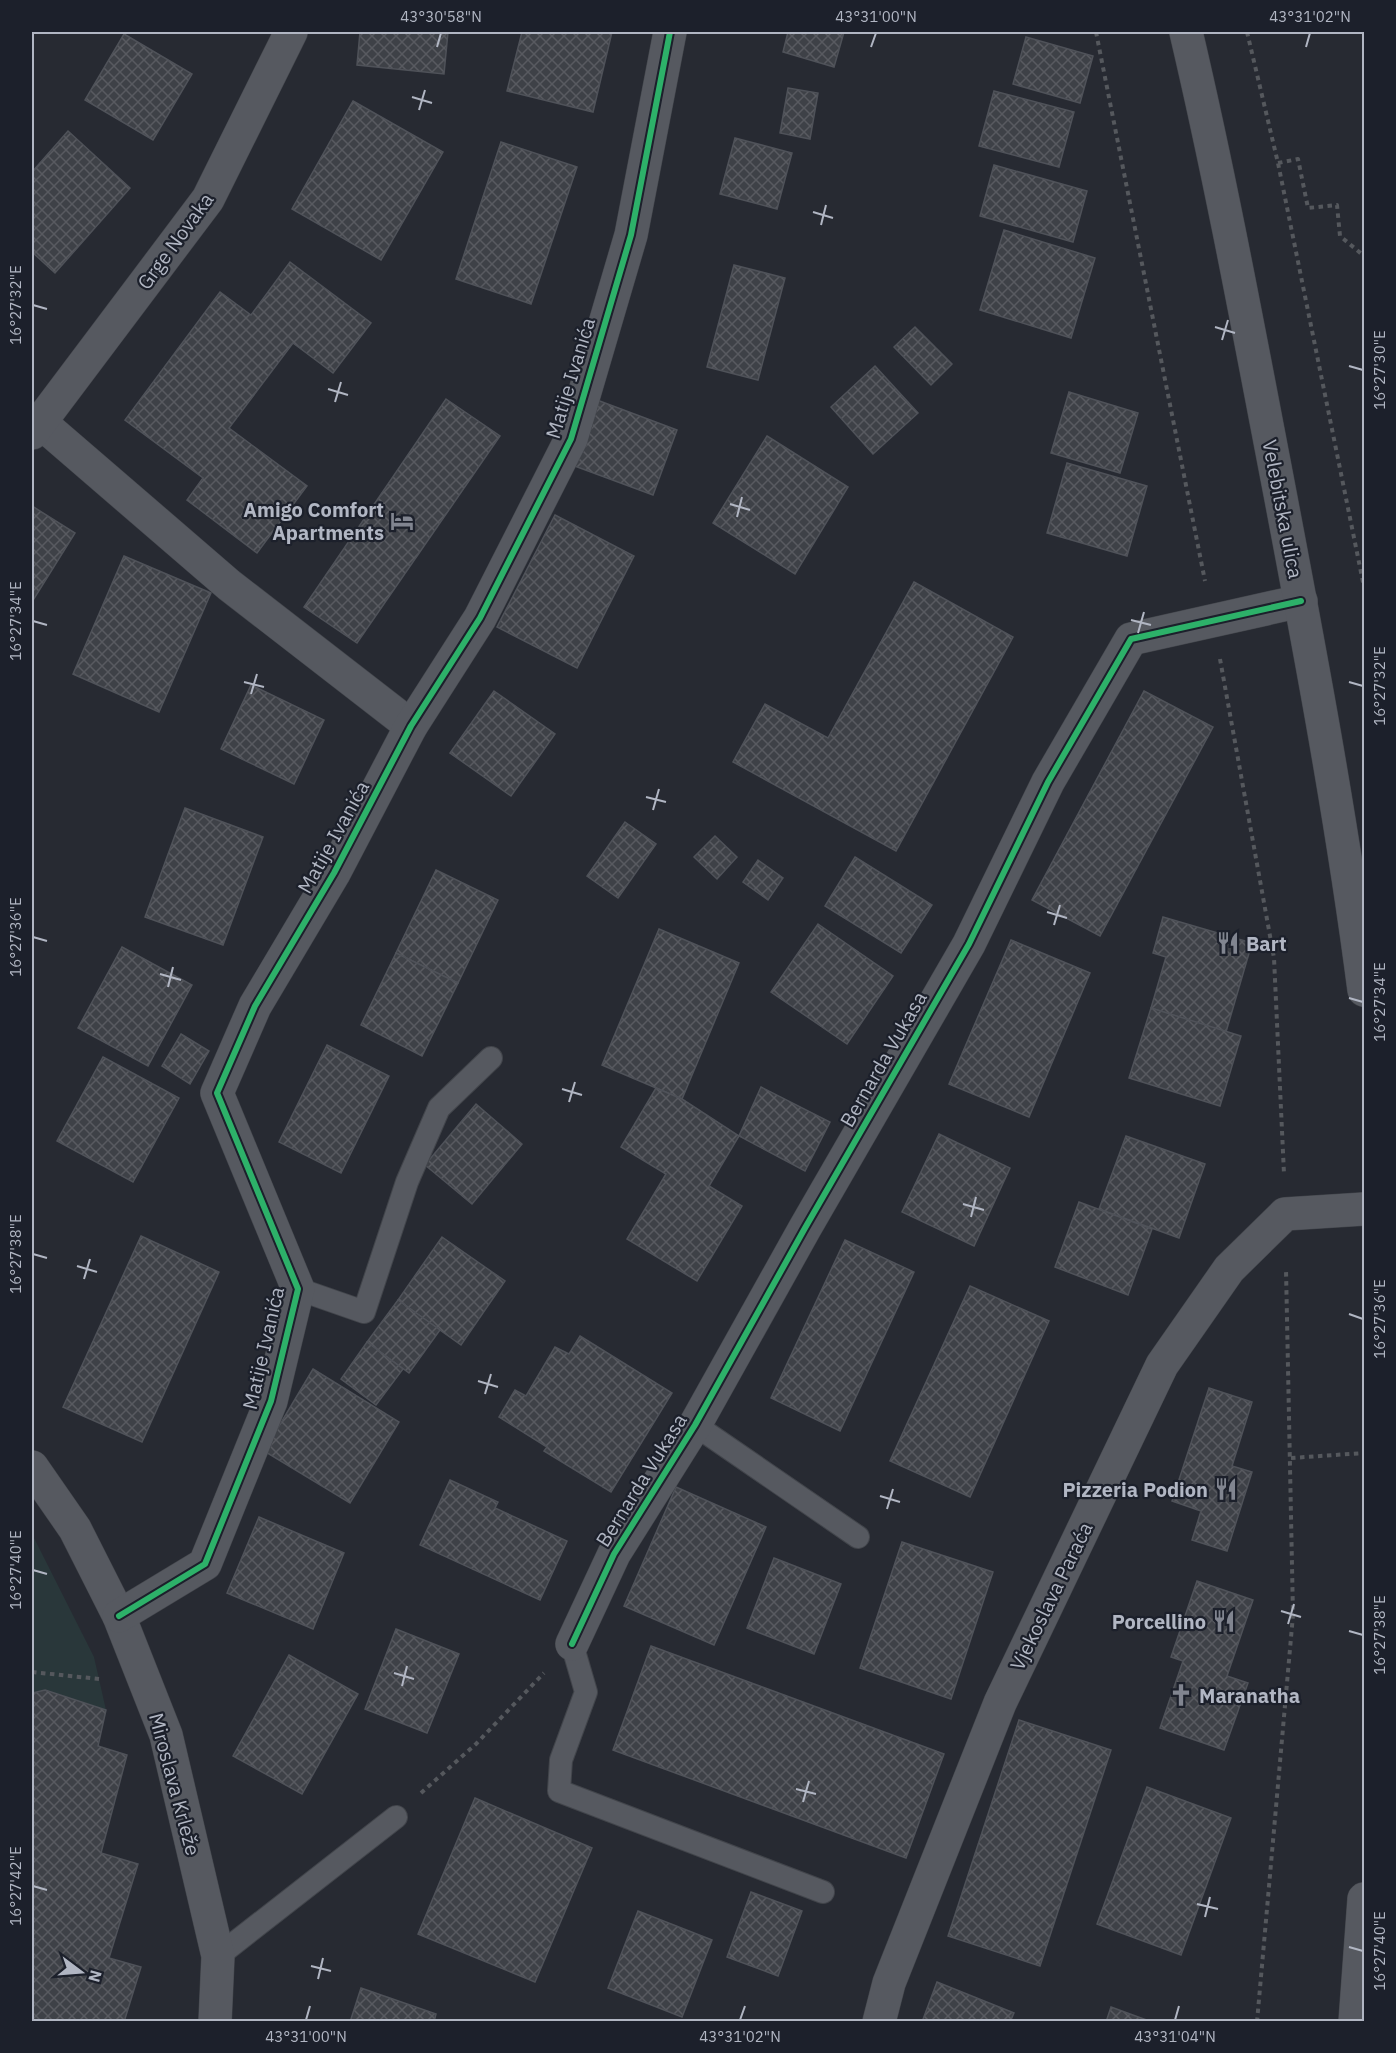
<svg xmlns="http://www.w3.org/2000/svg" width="1396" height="2053" viewBox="0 0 1396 2053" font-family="'IBM Plex Sans',sans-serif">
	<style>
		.green { fill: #29373a }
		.building { fill: url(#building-cross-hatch); stroke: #4f5259; stroke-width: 1.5 }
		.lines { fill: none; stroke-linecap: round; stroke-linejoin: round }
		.service-casing { stroke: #42454b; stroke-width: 24 }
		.minor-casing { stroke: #42454b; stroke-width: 34 }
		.tertiary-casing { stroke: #42454b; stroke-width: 34 }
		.path { stroke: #55585d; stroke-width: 4; stroke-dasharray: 4.5 4.5; stroke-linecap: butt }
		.service { stroke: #565960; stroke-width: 22 }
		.minor { stroke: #565960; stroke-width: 33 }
		.tertiary { stroke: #565960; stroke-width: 33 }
		.cycleway-casing { stroke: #1c202b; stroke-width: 10 }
		.cycleway { stroke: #2db169; stroke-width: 6 }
		.ticks { fill: none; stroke: #b1b6c3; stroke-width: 2 }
		.labels { text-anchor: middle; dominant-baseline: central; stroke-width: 4.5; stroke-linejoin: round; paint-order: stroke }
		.street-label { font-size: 20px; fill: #b1b6c3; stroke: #1c202b }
		.poi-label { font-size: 20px; font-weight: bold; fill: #b1b6c3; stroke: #1c202b; text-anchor: end }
		.neatline { fill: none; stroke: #b1b6c3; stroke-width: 2 }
		.ticks-label { font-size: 15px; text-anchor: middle; fill: #b1b6c3 }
	</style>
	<defs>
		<pattern id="building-cross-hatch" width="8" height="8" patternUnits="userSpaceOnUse" patternTransform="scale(1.5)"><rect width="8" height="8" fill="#3e4147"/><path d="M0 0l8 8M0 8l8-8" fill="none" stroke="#585a60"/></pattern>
	</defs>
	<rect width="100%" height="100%" fill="#272a32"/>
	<!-- green -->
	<polygon class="green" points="32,1534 94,1657 106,1710 45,1690 32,1693"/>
	<!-- building -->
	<g class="building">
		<polygon points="360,32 448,32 444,74 357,65"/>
		<polygon points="522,32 612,32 593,112 507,91"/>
		<polygon points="788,32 844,32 834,67 783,52"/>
		<polygon points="124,34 192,74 153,140 85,100"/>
		<polygon points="1026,37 1093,56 1080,103 1013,84"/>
		<polygon points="788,88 818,93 810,139 780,133"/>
		<polygon points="994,91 1074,112 1059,167 979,146"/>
		<polygon points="353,101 443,152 381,260 292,209"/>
		<polygon points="68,131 130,188 55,273 32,252 32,172"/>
		<polygon points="735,138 792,153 777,209 720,194"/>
		<polygon points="501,142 577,167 531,304 456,279"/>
		<polygon points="994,165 1087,191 1073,242 980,216"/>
		<polygon points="1004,230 1095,258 1071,338 980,310"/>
		<polygon points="290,262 371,323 333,373 293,343 229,428 307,486 257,553 187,500 203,478 125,420 220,292 251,315"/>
		<polygon points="734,265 785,278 758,380 707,367"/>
		<polygon points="915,327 952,364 931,385 894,347"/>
		<polygon points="875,366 918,413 873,454 831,407"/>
		<polygon points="1069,392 1138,413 1120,473 1051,453"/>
		<polygon points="446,399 500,436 357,643 304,607"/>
		<polygon points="597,400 677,430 653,495 572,465"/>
		<polygon points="767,436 848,487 795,574 713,523"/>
		<polygon points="1067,463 1147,486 1127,556 1047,533"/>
		<polygon points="32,506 75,533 32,602"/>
		<polygon points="555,515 634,556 577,668 497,627"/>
		<polygon points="124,556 211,593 159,712 73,674"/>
		<polygon points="914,582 1013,637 896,851 733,762 765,704 828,738"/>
		<polygon points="251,685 324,720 294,784 221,749"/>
		<polygon points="494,691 555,734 511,796 450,753"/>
		<polygon points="1144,691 1213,727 1100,936 1032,900"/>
		<polygon points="185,808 263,837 223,945 145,917"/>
		<polygon points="625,822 656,844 618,898 587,876"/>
		<polygon points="715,836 737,857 717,879 694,857"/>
		<polygon points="855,857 932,905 901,953 825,906"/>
		<polygon points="758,860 783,878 768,900 743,882"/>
		<polygon points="436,870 498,900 458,983 396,953"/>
		<polygon points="1163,917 1252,943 1226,1032 1151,1008 1166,957 1153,953"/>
		<polygon points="818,924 893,976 847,1044 771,992"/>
		<polygon points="659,929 739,963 682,1099 602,1065"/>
		<polygon points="1011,940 1090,973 1029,1117 949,1084"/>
		<polygon points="122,947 192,985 148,1066 78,1028"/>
		<polygon points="396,953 458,983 422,1056 361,1025"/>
		<polygon points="1151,1008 1241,1036 1220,1106 1129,1078"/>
		<polygon points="181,1034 209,1051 190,1084 162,1066"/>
		<polygon points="327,1045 389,1076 341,1173 279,1142"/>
		<polygon points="103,1057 179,1098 133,1182 57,1141"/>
		<polygon points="761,1087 830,1122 805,1171 739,1136"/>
		<polygon points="656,1088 682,1099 739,1136 709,1186 742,1206 697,1281 627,1239 666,1174 621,1147"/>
		<polygon points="476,1104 522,1144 472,1204 425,1165"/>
		<polygon points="939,1134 1010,1168 974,1246 902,1212"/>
		<polygon points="1126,1136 1205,1164 1179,1238 1099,1209"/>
		<polygon points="1079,1202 1152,1229 1128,1295 1055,1267"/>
		<polygon points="141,1236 219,1272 142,1442 63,1407"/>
		<polygon points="442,1237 505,1281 461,1345 398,1300"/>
		<polygon points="845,1240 914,1272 840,1431 771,1398"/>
		<polygon points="970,1286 1049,1321 970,1497 890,1461"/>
		<polygon points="398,1300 440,1330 409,1373 367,1342"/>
		<polygon points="580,1336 672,1393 611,1492 544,1451 547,1447 499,1417 515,1390 526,1396 555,1347 569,1354"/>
		<polygon points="367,1342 403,1369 376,1405 341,1379"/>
		<polygon points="313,1369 399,1422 350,1503 264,1451"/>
		<polygon points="1209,1388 1252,1402 1232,1466 1252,1472 1227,1551 1192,1540 1201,1511 1172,1501"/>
		<polygon points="450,1480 498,1502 495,1508 567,1541 540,1600 420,1545"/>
		<polygon points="676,1487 766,1527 714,1645 624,1606"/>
		<polygon points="259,1517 344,1553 313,1629 227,1593"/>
		<polygon points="902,1542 993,1572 951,1699 860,1668"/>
		<polygon points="774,1558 841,1584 814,1654 747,1628"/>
		<polygon points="1197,1581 1253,1600 1227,1676 1248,1683 1224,1750 1160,1728 1183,1661 1171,1657"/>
		<polygon points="396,1629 459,1654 427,1733 365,1709"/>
		<polygon points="651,1646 944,1754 906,1858 613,1750"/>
		<polygon points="289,1655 358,1694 302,1794 233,1756"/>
		<polygon points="45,1690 106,1710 98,1746 127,1755 101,1853 138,1864 109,1958 141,1967 124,2022 32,2022 32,1949 35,1939 32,1938 32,1693"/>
		<polygon points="1019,1720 1111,1750 1040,1966 948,1936"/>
		<polygon points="1147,1787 1231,1818 1181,1955 1097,1924"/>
		<polygon points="475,1798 592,1848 535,1982 418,1934"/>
		<polygon points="751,1892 802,1911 778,1976 727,1957"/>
		<polygon points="638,1911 712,1940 682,2017 608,1988"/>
		<polygon points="937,1982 1014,2013 1010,2022 922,2022"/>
		<polygon points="361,1988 436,2014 434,2022 350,2022"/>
		<polygon points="1111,2007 1152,2022 1106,2022"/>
	</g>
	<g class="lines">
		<!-- service casing -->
		<g class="service-casing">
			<g id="service">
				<polyline points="298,1289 364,1312 407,1182 439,1108 491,1058"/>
				<polyline points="695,1425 858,1537"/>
				<polyline points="572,1644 586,1692 561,1760 559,1791 823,1892"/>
				<polyline points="218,1956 396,1817"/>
			</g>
		</g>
		<!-- minor casing -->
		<g class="minor-casing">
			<g id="minor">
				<polyline points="40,422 229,585 411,726"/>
				<polyline points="32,433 208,199 291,32"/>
				<polyline points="32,1467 75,1529 119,1616 166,1735 218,1956 215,2022"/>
				<polyline points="119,1616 205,1564 271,1401 298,1289 217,1093 255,1006 334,873 411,726 480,618 571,439 631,235 670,32"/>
				<polyline points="572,1644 614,1554 695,1425 805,1228 969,944 1048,782 1131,639 1301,601"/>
				<polyline points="879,2022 889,1983 1000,1703 1162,1365 1229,1269 1285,1214 1364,1209"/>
			</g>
		</g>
		<!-- tertiary casing -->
		<g class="tertiary-casing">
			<g id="tertiary">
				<path d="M1186 32C1221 181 1249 332 1278 483 1310 651 1342 820 1364 990"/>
				<polyline points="1355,2022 1364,1899"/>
			</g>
		</g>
		<!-- path -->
		<g class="path">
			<polyline points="1096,32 1205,581"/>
			<polyline points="1247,32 1278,163 1364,587"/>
			<polyline points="1278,163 1298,159 1308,208 1337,205 1340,236 1364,256"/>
			<polyline points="1220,659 1274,958 1284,1174"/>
			<polyline points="1291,1458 1364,1453"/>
			<polyline points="32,1672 99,1679"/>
			<polyline points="421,1793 476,1744 544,1673"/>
			<polyline points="1257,2022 1293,1615 1286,1269"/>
		</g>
		<!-- service -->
		<use href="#service" class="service"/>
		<!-- minor -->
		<use href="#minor" class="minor"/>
		<!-- tertiary -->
		<use href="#tertiary" class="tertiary"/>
		<!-- cycleway casing -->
		<g class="cycleway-casing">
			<g id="cycleway">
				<polyline points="119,1616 205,1564 271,1401 298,1289 217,1093 255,1006 334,873 411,726 480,618 571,439 631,235 670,32"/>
				<polyline points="572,1644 614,1554 695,1425 805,1228 969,944 1048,782 1131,639 1301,601"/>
			</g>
		</g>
		<!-- cycleway -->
		<use href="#cycleway" class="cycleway"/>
	</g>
	<!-- ticks -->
	<path class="ticks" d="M437 47 441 33M871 47 876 33M1306 47 1310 33M412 97 432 103M419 110 425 90M813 212 833 218M821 225 826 205M33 305 47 309M1215 327 1235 333M1222 340 1228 320M1349 366 1363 370M328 389 348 395M335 402 341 382M730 504 750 510M737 517 742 497M1131 620 1151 625M33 621 47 625M1138 633 1144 612M244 682 264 687M1349 682 1363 686M251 694 257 674M646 797 666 802M653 810 659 789M1047 912 1067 918M1054 925 1060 905M33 937 47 941M160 974 181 980M168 987 173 967M1349 998 1363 1002M562 1089 582 1095M569 1102 575 1082M963 1204 984 1210M971 1217 976 1197M33 1254 47 1258M77 1266 97 1272M84 1279 90 1259M1349 1314 1363 1319M478 1381 498 1387M485 1394 491 1374M880 1496 900 1502M887 1509 893 1489M33 1570 47 1574M1281 1611 1301 1617M1288 1624 1294 1604M1349 1631 1363 1635M394 1673 414 1679M402 1686 407 1666M796 1789 816 1794M803 1802 809 1781M33 1886 47 1890M1197 1904 1218 1909M1205 1917 1210 1897M1349 1947 1363 1951M311 1966 331 1971M318 1979 323 1958M306 2020 310 2006M740 2020 745 2006M1175 2020 1179 2006"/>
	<!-- icons -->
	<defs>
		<g id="hotel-bare" transform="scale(1.8)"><path d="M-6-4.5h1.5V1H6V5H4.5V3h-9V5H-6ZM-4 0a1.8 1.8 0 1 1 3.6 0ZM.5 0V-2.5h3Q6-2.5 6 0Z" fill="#818590" stroke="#1c202b" stroke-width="2.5" paint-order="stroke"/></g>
		<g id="restaurant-bare" transform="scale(1.8)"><path d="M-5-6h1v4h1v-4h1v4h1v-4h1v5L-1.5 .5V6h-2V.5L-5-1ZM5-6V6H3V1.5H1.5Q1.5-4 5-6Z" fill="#818590" stroke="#1c202b" stroke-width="2.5" paint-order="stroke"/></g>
		<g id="church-bare" transform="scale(1.8)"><path d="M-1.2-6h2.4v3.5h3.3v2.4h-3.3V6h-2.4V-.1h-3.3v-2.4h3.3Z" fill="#818590" stroke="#1c202b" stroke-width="2.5" paint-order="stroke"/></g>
	</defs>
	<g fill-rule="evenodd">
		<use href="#hotel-bare" x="402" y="521"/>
		<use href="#restaurant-bare" x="1228" y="943"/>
		<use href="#restaurant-bare" x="1226" y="1489"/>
		<use href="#restaurant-bare" x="1224" y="1621"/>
		<use href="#church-bare" x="1181" y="1695"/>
	</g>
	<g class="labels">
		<!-- street labels -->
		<g class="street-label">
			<text transform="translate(175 241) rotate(-54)">Grge Novaka</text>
			<text transform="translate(570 378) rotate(-73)">Matije Ivanića</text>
			<text transform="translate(1283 509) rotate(79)">Velebitska ulica</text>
			<text transform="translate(333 837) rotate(-61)">Matije Ivanića</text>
			<text transform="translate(883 1059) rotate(-60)">Bernarda Vukasa</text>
			<text transform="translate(263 1348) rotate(-77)">Matije Ivanića</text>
			<text transform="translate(641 1480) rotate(-58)">Bernarda Vukasa</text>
			<text transform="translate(1051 1596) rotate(-64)">Vjekoslava Paraća</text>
			<text transform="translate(175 1784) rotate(75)">Miroslava Krleže</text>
		</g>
		<!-- poi labels -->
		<g class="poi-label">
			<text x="384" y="509">Amigo Comfort<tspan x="384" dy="23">Apartments</tspan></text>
			<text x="1246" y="943" text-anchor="start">Bart</text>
			<text x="1208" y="1489">Pizzeria Podion</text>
			<text x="1206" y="1621">Porcellino</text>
			<text x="1199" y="1695" text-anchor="start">Maranatha</text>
		</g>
	</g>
	<!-- border -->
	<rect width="1396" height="2053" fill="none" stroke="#1c202b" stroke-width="66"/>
	<!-- north arrow -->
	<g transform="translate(81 1972) rotate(106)" stroke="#1c202b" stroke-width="4.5" paint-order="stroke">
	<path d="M0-4.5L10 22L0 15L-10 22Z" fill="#b1b6c3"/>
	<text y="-9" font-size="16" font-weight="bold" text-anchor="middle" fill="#b1b6c3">N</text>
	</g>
	<rect x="33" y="33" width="1330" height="1987" class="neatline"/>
	<g class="ticks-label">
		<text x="441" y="22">43°30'58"N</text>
		<text x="876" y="22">43°31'00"N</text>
		<text x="1310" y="22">43°31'02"N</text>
		<text transform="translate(16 305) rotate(-90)" y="5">16°27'32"E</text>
		<text transform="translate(1380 370) rotate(-90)" y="5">16°27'30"E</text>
		<text transform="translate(16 621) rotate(-90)" y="5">16°27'34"E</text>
		<text transform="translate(1380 686) rotate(-90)" y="5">16°27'32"E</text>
		<text transform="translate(16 937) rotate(-90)" y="5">16°27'36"E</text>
		<text transform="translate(1380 1002) rotate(-90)" y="5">16°27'34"E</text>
		<text transform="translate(16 1254) rotate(-90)" y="5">16°27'38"E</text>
		<text transform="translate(1380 1319) rotate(-90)" y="5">16°27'36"E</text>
		<text transform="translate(16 1570) rotate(-90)" y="5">16°27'40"E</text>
		<text transform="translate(1380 1635) rotate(-90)" y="5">16°27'38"E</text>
		<text transform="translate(16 1886) rotate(-90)" y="5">16°27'42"E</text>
		<text transform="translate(1380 1951) rotate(-90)" y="5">16°27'40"E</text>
		<text x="306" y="2042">43°31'00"N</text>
		<text x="740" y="2042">43°31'02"N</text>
		<text x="1175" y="2042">43°31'04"N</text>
	</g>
</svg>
